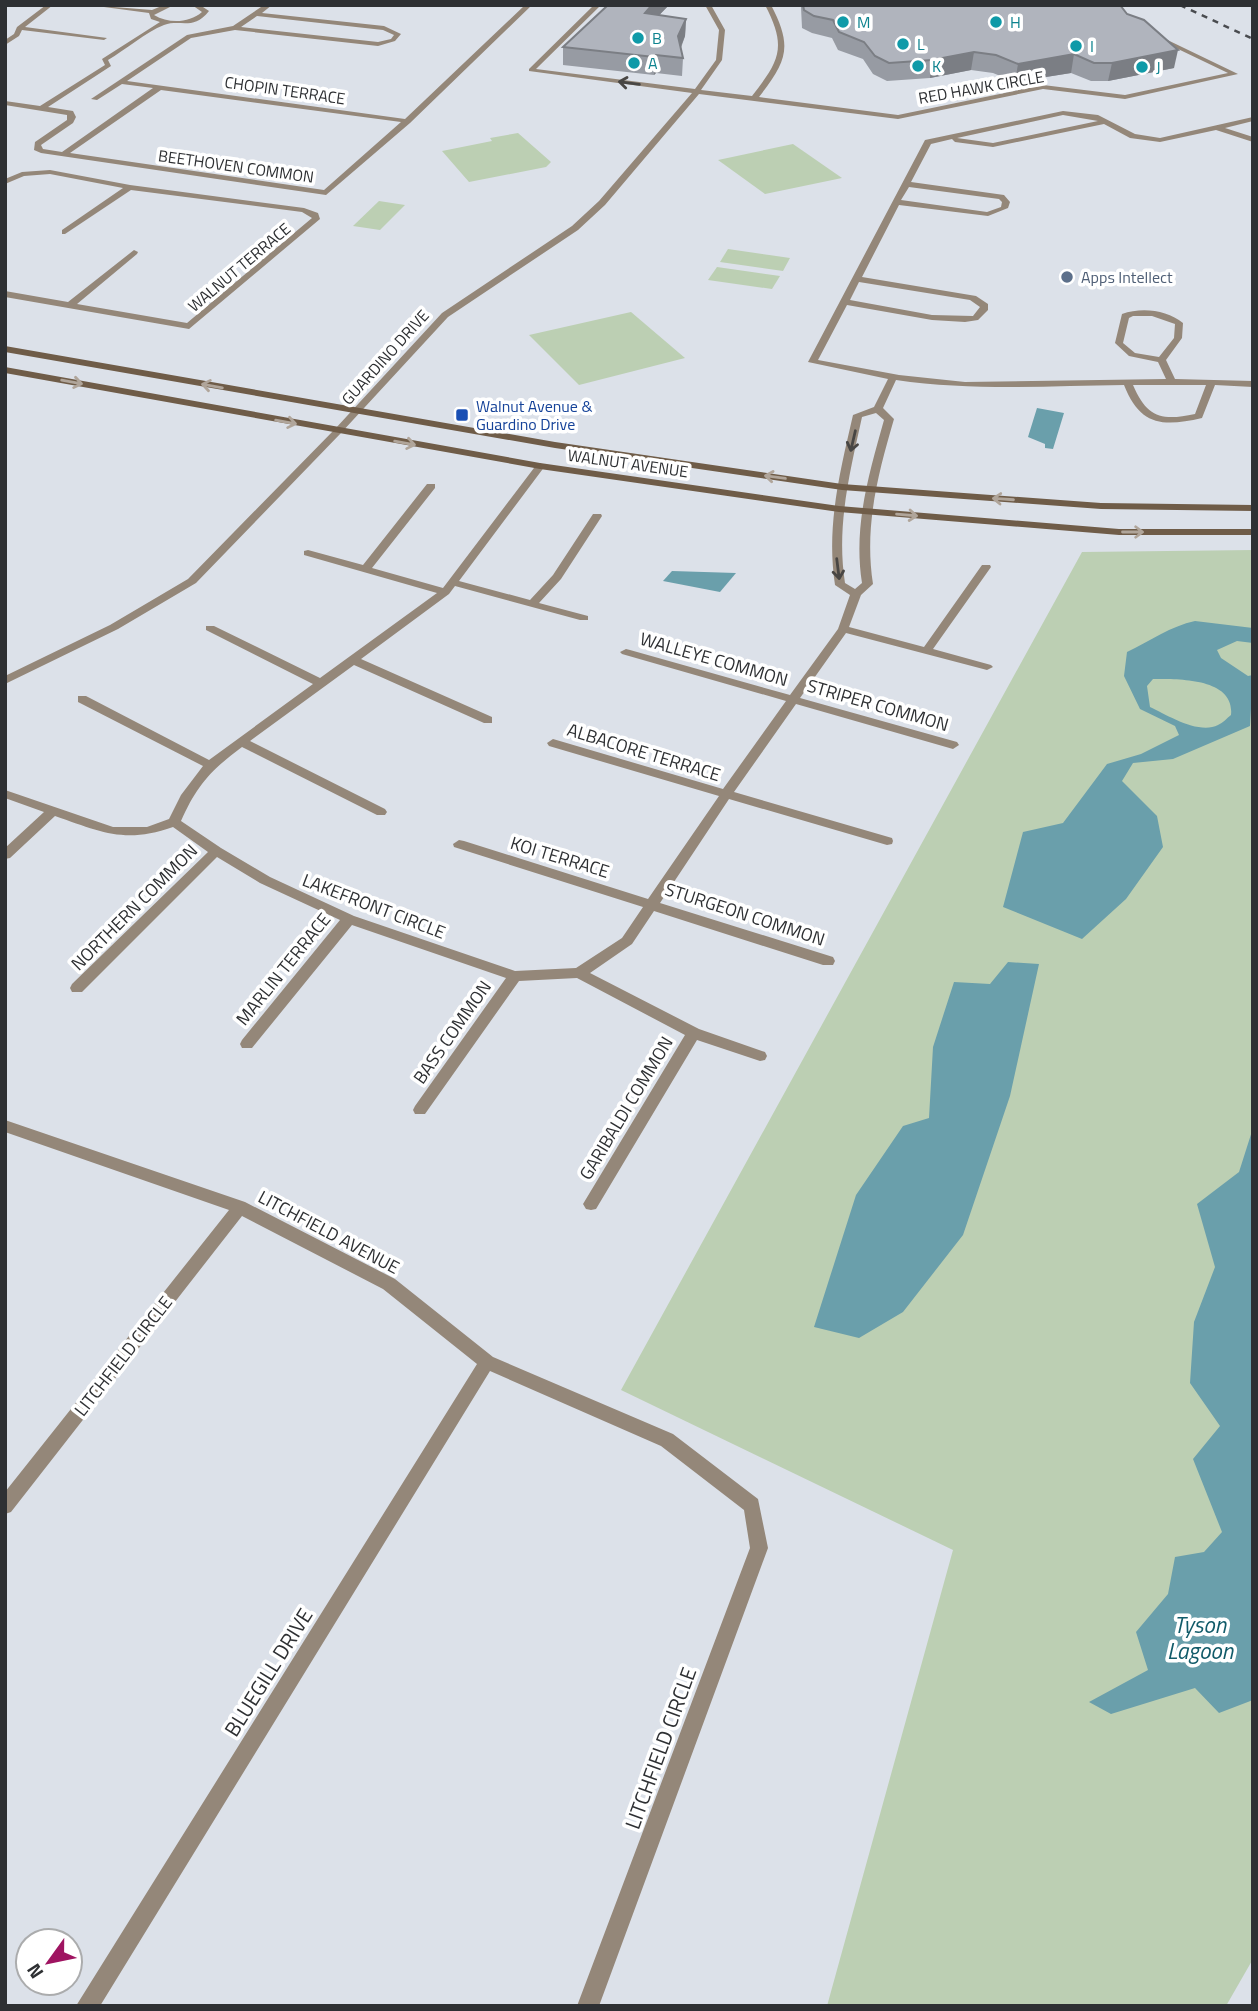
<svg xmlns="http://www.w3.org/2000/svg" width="1258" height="2011" viewBox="0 0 1258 2011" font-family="'Titillium Web',sans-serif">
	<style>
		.green { fill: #bccfb3 }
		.water { fill: #6a9fab; fill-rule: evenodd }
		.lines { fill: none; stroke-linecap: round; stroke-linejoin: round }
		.street { fill: #948779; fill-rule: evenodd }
		.secondary { fill: #6f5c48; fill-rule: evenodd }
		.rail { stroke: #494b4f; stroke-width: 2.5; stroke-dasharray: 6 6; stroke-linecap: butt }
		.wall { fill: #979ba3 }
		.shaded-wall { fill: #7b7e84 }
		.building { fill: #b0b4bd; stroke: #7b7e84; stroke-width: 2 }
		.oneway { stroke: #484644 }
		.oneway2 { stroke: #b0a59a }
		.culture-dot { fill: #0f9aa8; stroke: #fff; stroke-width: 2.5 }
		.service-dot { fill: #5c6f8a; stroke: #fff; stroke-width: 2.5 }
		.transit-dot { fill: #1a4fb4; stroke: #fff; stroke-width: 2.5 }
		.labels { text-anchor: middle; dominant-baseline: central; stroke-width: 7; stroke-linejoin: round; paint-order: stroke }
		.far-culture-label { font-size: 16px; fill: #0d838f; stroke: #fff; text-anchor: start }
		.far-street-label { font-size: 16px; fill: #2e3033; stroke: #fff }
		.far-service-label { font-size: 16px; fill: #4e5e75; stroke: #fff; text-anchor: start }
		.far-transit-label { font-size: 16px; fill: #164399; stroke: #fff; text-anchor: start }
		.street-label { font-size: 18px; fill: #2e3033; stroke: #fff }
		.near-street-label { font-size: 21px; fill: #2e3033; stroke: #fff }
		.near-water-label { font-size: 23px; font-style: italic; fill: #115b69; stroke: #fff }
	</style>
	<rect width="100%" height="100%" fill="#dce1e9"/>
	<!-- green -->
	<g class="green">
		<polygon points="518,133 551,162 546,167 469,182 442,151 492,141 490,138"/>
		<polygon points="793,144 842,178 765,194 718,160"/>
		<polygon points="379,201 405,205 380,230 353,226"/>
		<polygon points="728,249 790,258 783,271 720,262"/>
		<polygon points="717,267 780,276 772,289 708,280"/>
		<polygon points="631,312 685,358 579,385 529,335"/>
		<polygon points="1253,550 1253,1959 1226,2006 827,2006 953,1550 621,1390 1082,552"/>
	</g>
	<!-- water -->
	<g class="water">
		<polygon points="1037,408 1064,413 1053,449 1045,448 1045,444 1028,437"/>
		<polygon points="672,571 736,573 720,592 663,581"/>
		<path d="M1195 621 1253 628V643L1237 641 1217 650 1221 658 1248 676 1253 675 1250 726 1173 759 1133 763 1122 781 1157 816 1163 847 1126 899 1082 939 1003 907 1023 832 1063 823 1107 764 1141 754 1179 735 1175 726 1140 709 1124 676 1127 652C1150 641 1171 626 1195 621ZM1153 679C1179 679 1235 678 1231 715 1227 718 1223 723 1218 725 1199 735 1167 715 1150 707L1147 686Z"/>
		<polygon points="1008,962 1039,964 1010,1096 963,1235 903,1312 859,1338 814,1327 856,1195 903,1126 929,1118 933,1047 954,982 990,984"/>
		<polygon points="1253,1128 1253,1700 1219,1713 1195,1688 1111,1714 1089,1702 1148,1670 1136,1632 1168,1594 1175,1557 1204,1552 1222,1532 1193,1459 1220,1426 1190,1383 1194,1322 1215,1267 1197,1204 1239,1172"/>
	</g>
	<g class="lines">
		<!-- street -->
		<g class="street">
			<polygon points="46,5 53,5 25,27 107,38 104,40 22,30 19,36 5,45 5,40 14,34 17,27"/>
			<path d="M89 5 152 10 164 5H174L154 15C169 24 189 23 202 12L192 5H200L209 11C193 31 181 19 164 25 146 32 125 50 108 60L111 66 48 107 73 111 76 117 73 123 41 145 43 149 62 152 153 88 122 84 97 100 91 99 187 35 233 26 264 5H272L262 13 384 26 401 34 395 41 378 46 235 30 191 38 127 81 405 119 525 5H532L410 123 326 195 41 153 34 150 35 142 67 120V115L5 105V101L40 106 105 65 102 59 160 22 151 19 149 13ZM257 16 383 30 394 35 391 39 378 42 241 27ZM161 90 401 122 324 190 70 153Z"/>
			<path d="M594 5H601L536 69 695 89 716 60 719 30 705 5H711L725 30 722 60 701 90 752 96C780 60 787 47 765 5H771C793 47 787 61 759 97L898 115 1043 85 1125 95 1228 73 1153 37 1155 34 1238 74 1125 99 1043 89 898 119 699 94 605 205 578 230 448 317 341 433 196 583 118 629 5 684V676L110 625 188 579 335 429 442 313 572 226 599 201 692 93 529 71V69Z"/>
			<path d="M1063 111 1098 115 1135 134 1160 138 1253 117V121L1225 128 1253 137V142L1216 130 1160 142 1130 138 1104 124 993 147 955 142 952 139 931 144 911 182 1004 195 1010 202 1008 208 988 216 899 205 862 277 976 296 988 304V310L978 320 965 322 932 320 847 305 818 360 899 375 965 382 1166 379 1158 362 1129 356 1115 343 1122 314C1142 307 1167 310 1183 323L1182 338 1166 360 1175 379 1253 381V387L1215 385 1202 418C1163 427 1140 426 1124 385 1048 386 972 391 896 380L883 408 894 419C878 474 864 526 873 584L861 595 849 627 924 647 982 565H990L991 567 933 649 991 665 993 667 987 670 846 633 800 698 957 742 959 745 953 749 796 704 734 792 892 838 893 841 892 844 887 845 729 799 660 903 833 957 835 961 833 965H823L654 911 632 944 590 973 699 1029 765 1052 767 1056 765 1060 760 1061 697 1040 596 1209 591 1210 586 1209 583 1204 586 1199 685 1035 577 978 519 981 425 1114H415L413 1110 415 1106 506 978 352 925 252 1048H242L240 1044 242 1040 340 920 260 883 217 857 82 992H72L70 988 72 984 208 852 173 827C125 844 101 832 55 816L10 858 5 859V848L44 812 5 798V790L113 827H147L169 819 181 795 203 766 78 702V696H86L209 760 313 684 206 630V626H214L320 678 437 593 304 555V551L308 550 363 565 427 484H435V488L372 568 443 588 537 464 540 463 545 466 459 581 530 600 553 575 593 514H601L602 516 561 579 539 603 588 616V620H580L455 586 449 594 361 659 492 717V723H484L354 665 250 741 385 809 387 812 385 815H377L242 747C211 770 197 785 181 821L221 848 270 877 354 916 515 971 576 968 622 938 643 907 454 847 453 844 459 840 464 841 648 899 719 796 549 746 547 743 553 739 723 789 786 701 622 654 620 652 626 649 630 650 790 695 838 629 850 595 835 585C826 526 840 472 853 415L874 407 888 379 808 362 925 140ZM1063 115 1098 121 993 143 957 138ZM909 187 999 199 1002 202 1001 207 987 212 901 200ZM859 282 970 300 980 307 973 316 932 315 850 300ZM1133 316H1152L1175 324 1174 338 1159 357 1135 353 1123 343 1129 318ZM1133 385H1206L1195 414C1162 421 1147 418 1133 385ZM876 413 884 420C869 474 853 526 862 583L855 589 845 583C836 526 850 472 862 417Z"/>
			<polygon points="50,170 130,185 304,208 318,213 320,219 189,329 5,297 5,291 68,302 134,250 138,252 137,254 77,304 187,323 312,218 302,212 131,190 65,234 62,234 62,230 123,188 50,174 24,176 5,184 5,179 22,172"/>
			<polygon points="5,1120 245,1202 395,1279 493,1357 673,1434 758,1499 768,1548 599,2006 577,2006 750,1548 744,1510 661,1446 490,1371 100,2006 76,2006 477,1364 383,1289 242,1216 11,1512 5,1514 5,1492 229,1210 5,1132"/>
		</g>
		<!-- secondary -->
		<g class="secondary">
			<polygon points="5,346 555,442 842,484 1101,503 1253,505 1253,511 1101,509 842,490 555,448 5,352"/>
			<polygon points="5,367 540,463 839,506 1119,529 1253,529 1253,535 1119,535 839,512 540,469 5,373"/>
		</g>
		<!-- rail -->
		<polyline class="rail" points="1180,5 1253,39"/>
	</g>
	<!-- wall -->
	<g class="wall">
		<polygon points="608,5 669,5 659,15 686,19 685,36 681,48 683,58 682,76 656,73 654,75 563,65 563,47"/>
		<polygon points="797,5 1120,5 1174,68 1108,81 1091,81 1071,73 1015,82 993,73 971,70 930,78 887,81 873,74 863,59 838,50 832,38 812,33 802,28 801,7"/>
	</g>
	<!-- shaded-wall -->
	<g class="shaded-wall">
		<polygon points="652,5 669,5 645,30 645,13"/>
		<polygon points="686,19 685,36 678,54 678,36"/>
		<polygon points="1178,50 1174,68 1108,81 1112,63"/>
		<polygon points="974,52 971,70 930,78 932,60"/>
		<polygon points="1074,54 1071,73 1015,82 1018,64"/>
		<polygon points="656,55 656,73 654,75 654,57"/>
	</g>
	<!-- building -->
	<g class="building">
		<polygon points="608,5 652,5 645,13 686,19 678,36 683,58 656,55 654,57 563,47"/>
		<polygon points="803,5 1120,5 1127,14 1144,20 1178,50 1112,63 1094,63 1074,54 1018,64 996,55 974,52 932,60 889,63 875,56 864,42 839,32 833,20 814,16 804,10"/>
	</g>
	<!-- one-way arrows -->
	<defs><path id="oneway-shaft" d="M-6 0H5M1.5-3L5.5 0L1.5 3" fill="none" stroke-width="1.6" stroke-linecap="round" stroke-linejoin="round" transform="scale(1.75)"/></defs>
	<g class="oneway">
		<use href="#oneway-shaft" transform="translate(629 83) rotate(-173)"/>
		<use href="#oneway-shaft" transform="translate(853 441) rotate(103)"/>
		<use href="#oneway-shaft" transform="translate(838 569) rotate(83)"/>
	</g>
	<g class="oneway2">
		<use href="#oneway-shaft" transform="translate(72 382) rotate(10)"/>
		<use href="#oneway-shaft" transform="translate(212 386) rotate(-170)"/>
		<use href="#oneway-shaft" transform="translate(286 422) rotate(10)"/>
		<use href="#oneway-shaft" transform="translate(405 443) rotate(10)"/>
		<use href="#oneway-shaft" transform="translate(775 477) rotate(-172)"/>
		<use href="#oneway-shaft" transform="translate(1003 499) rotate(-176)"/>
		<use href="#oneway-shaft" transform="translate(907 515) rotate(5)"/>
		<use href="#oneway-shaft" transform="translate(1133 532)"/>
	</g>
	<!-- markers -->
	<g class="culture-dot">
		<circle cx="843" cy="22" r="7"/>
		<circle cx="996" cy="22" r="7"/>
		<circle cx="638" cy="38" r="7"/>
		<circle cx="903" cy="44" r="7"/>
		<circle cx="1076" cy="46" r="7"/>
		<circle cx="634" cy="63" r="7"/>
		<circle cx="918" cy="66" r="7"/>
		<circle cx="1142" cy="67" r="7"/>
	</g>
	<circle class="service-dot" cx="1067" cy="277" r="7"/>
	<rect class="transit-dot" x="455" y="408" width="14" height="14" rx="3.5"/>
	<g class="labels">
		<!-- far-culture labels -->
		<g class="far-culture-label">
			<text x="857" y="22">M</text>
			<text x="1010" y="22">H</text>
			<text x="652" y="38">B</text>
			<text x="917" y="44">L</text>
			<text x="1090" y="46">I</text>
			<text x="648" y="63">A</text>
			<text x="932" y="66">K</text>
			<text x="1156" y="67">J</text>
		</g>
		<!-- far-street labels -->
		<g class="far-street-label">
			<text transform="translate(981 87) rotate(-10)">RED HAWK CIRCLE</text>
			<text transform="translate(285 90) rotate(8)">CHOPIN TERRACE</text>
			<text transform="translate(236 166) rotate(8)">BEETHOVEN COMMON</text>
			<text transform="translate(239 267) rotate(-40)">WALNUT TERRACE</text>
			<text transform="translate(385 357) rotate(-48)">GUARDINO DRIVE</text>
			<text transform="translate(628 463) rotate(8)">WALNUT AVENUE</text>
		</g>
		<!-- far-service labels -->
		<g class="far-service-label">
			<text x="1081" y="277">Apps Intellect</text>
		</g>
		<!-- far-transit labels -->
		<g class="far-transit-label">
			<text x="476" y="406">Walnut Avenue &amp;<tspan x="476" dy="18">Guardino Drive</tspan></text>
		</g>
		<!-- street labels -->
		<g class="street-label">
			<text transform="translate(714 659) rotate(16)">WALLEYE COMMON</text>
			<text transform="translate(878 705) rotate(16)">STRIPER COMMON</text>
			<text transform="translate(644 752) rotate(17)">ALBACORE TERRACE</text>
			<text transform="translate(560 857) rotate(17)">KOI TERRACE</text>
			<text transform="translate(374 906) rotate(21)">LAKEFRONT CIRCLE</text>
			<text transform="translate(134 907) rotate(-45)">NORTHERN COMMON</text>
			<text transform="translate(745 914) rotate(18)">STURGEON COMMON</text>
			<text transform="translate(283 969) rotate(-51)">MARLIN TERRACE</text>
			<text transform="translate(452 1032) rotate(-55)">BASS COMMON</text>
			<text transform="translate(626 1108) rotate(-59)">GARIBALDI COMMON</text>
			<text transform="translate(329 1232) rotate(28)">LITCHFIELD AVENUE</text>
			<text transform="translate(123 1356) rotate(-52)">LITCHFIELD CIRCLE</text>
		</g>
		<!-- near-street labels -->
		<g class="near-street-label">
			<text transform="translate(268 1672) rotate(-58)">BLUEGILL DRIVE</text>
			<text transform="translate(660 1748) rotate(-70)">LITCHFIELD CIRCLE</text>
		</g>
		<!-- near-water labels -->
		<g class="near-water-label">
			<text x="1200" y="1624">Tyson<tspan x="1200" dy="26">Lagoon</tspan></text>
		</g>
	</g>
	<!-- border -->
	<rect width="1258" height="2011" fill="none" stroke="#2e3033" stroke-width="14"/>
	<!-- north arrow -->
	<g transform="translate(49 1962) rotate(237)"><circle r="33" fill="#ffffff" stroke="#abacad" stroke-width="2"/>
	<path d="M0-5L12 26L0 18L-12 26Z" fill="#9f1461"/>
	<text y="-10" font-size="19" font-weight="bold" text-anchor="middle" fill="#2e3033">N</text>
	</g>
</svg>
